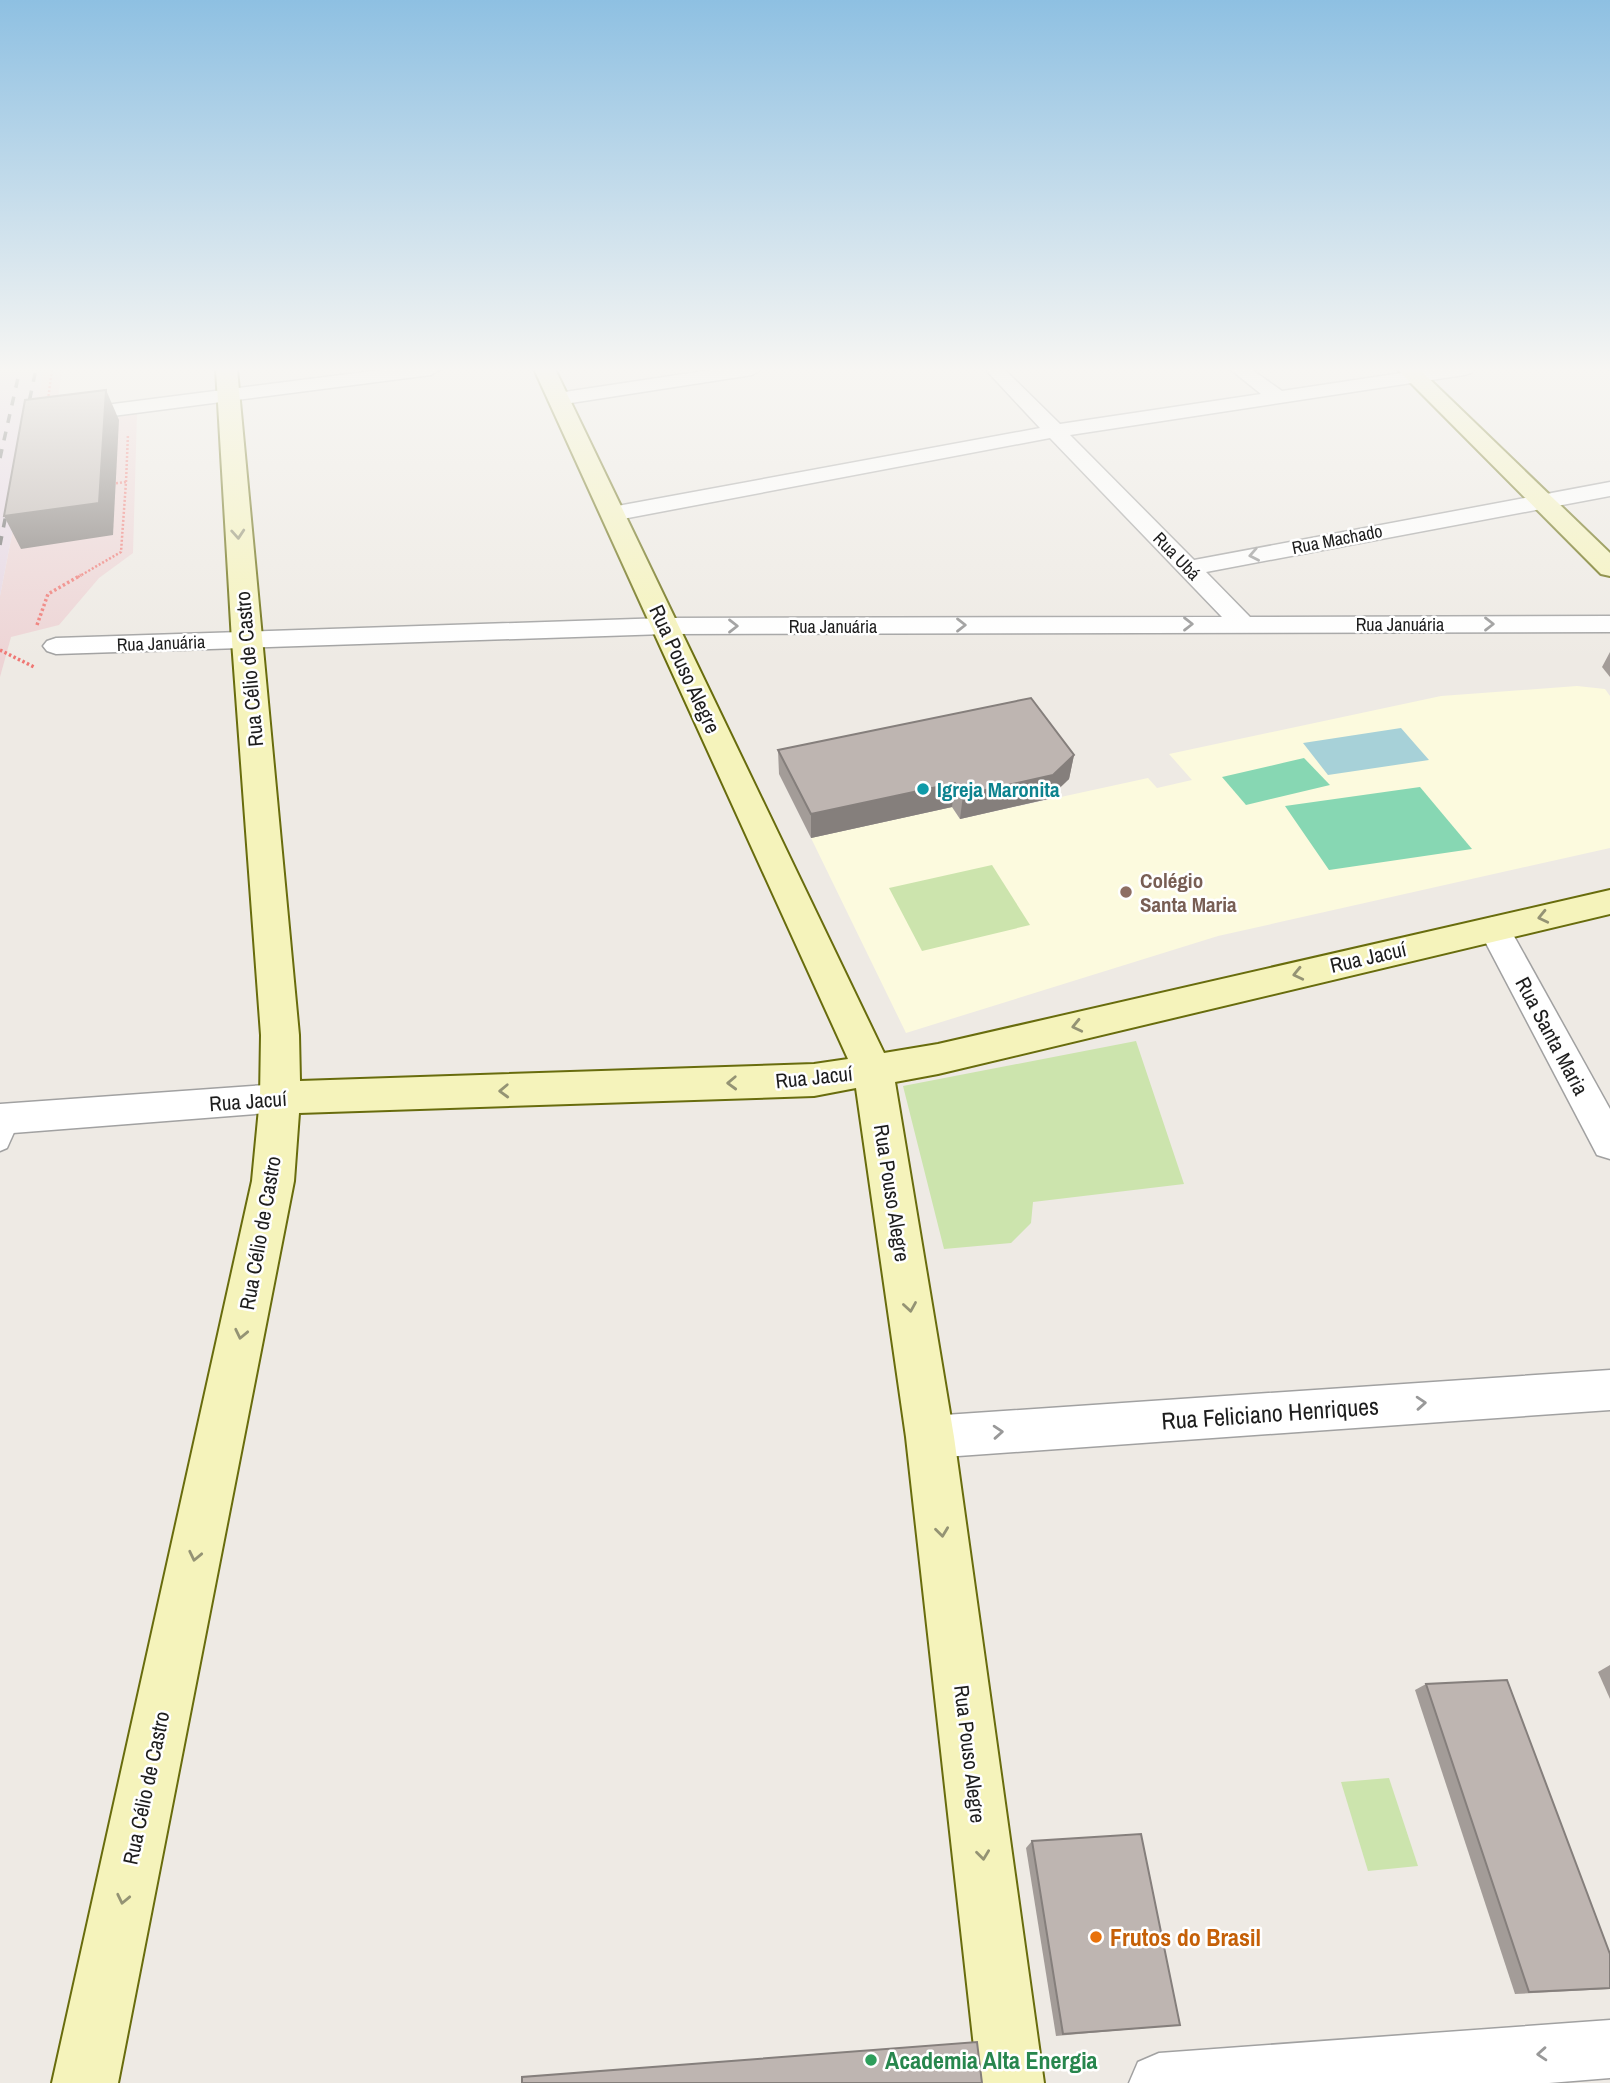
<svg xmlns="http://www.w3.org/2000/svg" width="1610" height="2083" viewBox="0 0 1610 2083" font-family="'Archivo Narrow',sans-serif">
	<style>
		.commercial { fill: #edd4d5 }
		.industrial { fill: #e6d6e4 }
		.education { fill: #fcfade }
		.grass { fill: #cce4ad }
		.pitch { fill: #87d7b3 }
		.water { fill: #a7d1d8 }
		.lines { fill: none; stroke-linecap: round; stroke-linejoin: round }
		.lane-casing { stroke: #a1a1a1; stroke-width: 3 }
		.street-casing { stroke: #a1a1a1; stroke-width: 3 }
		.secondary-casing { stroke: #686c0d; stroke-width: 4 }
		.path-far1 { stroke: #ef7773; stroke-width: 2.5; stroke-dasharray: 2 2; stroke-linecap: butt }
		.path { stroke: #ef7773; stroke-width: 3.5; stroke-dasharray: 2.5 2.5; stroke-linecap: butt }
		.lane { fill: #fff; fill-rule: evenodd }
		.street { fill: #fff; fill-rule: evenodd }
		.secondary { fill: #f5f3bb; fill-rule: evenodd }
		.rail { stroke: #6b6b6b; stroke-width: 3.5; stroke-dasharray: 9 9; stroke-linecap: butt }
		.wall { fill: #a39c98 }
		.shaded-wall { fill: #857f7c }
		.building { fill: #beb5b1; stroke: #857f7c; stroke-width: 2 }
		.oneway { stroke: #949374 }
		.oneway2 { stroke: #999 }
		.culture-dot { fill: #0f9aa8; stroke: #fff; stroke-width: 2.5 }
		.education-dot { fill: #8d6e63; stroke: #fff; stroke-width: 2.5 }
		.food-dot { fill: #e8710a; stroke: #fff; stroke-width: 2.5 }
		.leisure-dot { fill: #2e9e5b; stroke: #fff; stroke-width: 2.5 }
		.labels { text-anchor: middle; dominant-baseline: central; stroke-width: 5; stroke-linejoin: round; paint-order: stroke }
		.far-street-label { font-size: 18px; fill: #1d1d1d; stroke: #fff }
		.street-label { font-size: 21px; fill: #1d1d1d; stroke: #fff }
		.culture-label { font-size: 21px; font-weight: bold; fill: #0d838f; stroke: #fff; text-anchor: start }
		.education-label { font-size: 21px; font-weight: bold; fill: #785e54; stroke: #fff; text-anchor: start }
		.near-street-label { font-size: 24px; fill: #1d1d1d; stroke: #fff }
		.near-food-label { font-size: 24px; font-weight: bold; fill: #c56008; stroke: #fff; text-anchor: start }
		.near-leisure-label { font-size: 24px; font-weight: bold; fill: #27864d; stroke: #fff; text-anchor: start }
	</style>
	<rect width="100%" height="100%" fill="#eeeae4"/>
	<!-- commercial -->
	<polygon class="commercial" points="44,369 62,369 55,422 137,412 133,553 99,578 59,625 11,637 0,677 0,596"/>
	<!-- industrial -->
	<polygon class="industrial" points="0,369 44,369 0,596"/>
	<!-- education -->
	<polygon class="education" points="1577,686 1605,689 1610,696 1610,848 1218,936 906,1033 811,838 952,807 960,819 1148,778 1157,788 1192,780 1169,754 1441,696"/>
	<!-- grass -->
	<g class="grass">
		<polygon points="992,865 1030,925 922,951 889,888"/>
		<polygon points="1136,1041 1184,1184 1033,1202 1031,1223 1011,1243 944,1249 903,1086"/>
		<polygon points="1389,1778 1418,1866 1368,1871 1341,1782"/>
	</g>
	<!-- pitch -->
	<g class="pitch">
		<polygon points="1304,758 1330,785 1246,805 1222,777"/>
		<polygon points="1420,787 1472,849 1329,870 1285,806"/>
	</g>
	<!-- water -->
	<polygon class="water" points="1401,728 1429,760 1328,775 1303,743"/>
	<g class="lines">
		<!-- lane casing -->
		<g class="lane-casing">
			<polygon id="lane" points="11,1112 18,1114 20,1119 7,1148 0,1151 0,1123 4,1114"/>
		</g>
		<!-- street casing -->
		<g class="street-casing">
			<g id="street">
				<polygon points="388,369 441,369 431,375 74,421 67,419 64,415 67,411 74,409"/>
				<polygon points="717,369 762,369 752,375 558,405 551,403 548,399 551,395 558,393"/>
				<polygon points="985,369 1004,369 1060,424 1261,394 1230,369 1251,369 1282,391 1428,369 1473,369 1471,373 1464,375 1070,435 1194,560 1610,482 1610,496 1206,572 1250,617 1610,616 1610,632 665,634 56,654 47,651 43,646 47,641 56,638 665,618 1222,617 1050,438 612,521 604,519 601,514 604,509 612,507 1040,428"/>
				<polygon points="1494,917 1505,920 1610,1109 1610,1159 1597,1155 1478,928 1483,920"/>
				<polygon points="280,1084 293,1088 298,1098 293,1108 280,1112 0,1134 0,1104"/>
				<polygon points="1610,1370 1610,1410 930,1458 914,1452 908,1437 914,1422 930,1416"/>
				<polygon points="1610,2020 1610,2078 1549,2083 1129,2083 1138,2062 1159,2053"/>
			</g>
		</g>
		<!-- secondary casing -->
		<g class="secondary-casing">
			<g id="secondary">
				<polygon points="216,369 237,369 299,1035 300,1081 814,1064 848,1059 534,369 555,369 884,1053 938,1044 1610,890 1610,914 938,1074 895,1082 954,1437 1044,2083 978,2083 906,1437 856,1088 814,1096 299,1113 294,1181 118,2083 52,2083 252,1181 260,1098 261,1035 232,641"/>
				<polygon points="1397,369 1419,369 1610,553 1610,576 1601,574"/>
			</g>
		</g>
		<!-- path-far1 -->
		<g class="path-far1">
			<polyline points="48,400 52,369"/>
			<polyline points="126,482 128,434"/>
			<polyline points="78,577 121,552 126,482 111,484"/>
		</g>
		<!-- path -->
		<g class="path">
			<polyline points="37,625 48,594 81,575"/>
			<polyline points="0,650 34,667"/>
		</g>
		<!-- lane -->
		<use href="#lane" class="lane"/>
		<!-- street -->
		<use href="#street" class="street"/>
		<!-- secondary -->
		<use href="#secondary" class="secondary"/>
		<!-- rail -->
		<g class="rail">
			<polyline points="26,417 36,369"/>
			<polyline points="0,458 20,369"/>
			<polyline points="0,545 9,499"/>
		</g>
	</g>
	<!-- wall -->
	<g class="wall">
		<polygon points="1610,652 1610,677 1602,667"/>
		<polygon points="778,750 1074,755 1069,779 1048,799 960,819 952,807 811,838 779,774"/>
		<polygon points="1610,1665 1610,1699 1598,1672"/>
		<polygon points="1426,1684 1610,1954 1610,1989 1515,1994 1415,1690"/>
		<polygon points="1032,1841 1180,2025 1056,2036 1026,1848"/>
	</g>
	<!-- shaded-wall -->
	<g class="shaded-wall">
		<polygon points="106,390 119,420 113,535 21,549 4,516"/>
		<polygon points="1074,755 1069,779 1048,799 960,819 963,795"/>
		<polygon points="955,783 952,807 811,838 811,814"/>
	</g>
	<!-- building -->
	<g class="building">
		<polygon points="106,390 99,503 4,516 25,400"/>
		<polygon points="1031,698 1074,755 1053,775 963,795 955,783 811,814 778,750"/>
		<polygon points="1507,1680 1610,1954 1610,1988 1529,1992 1426,1684"/>
		<polygon points="1141,1834 1180,2025 1063,2034 1032,1841"/>
		<polygon points="977,2042 982,2083 522,2083 522,2077"/>
	</g>
	<!-- one-way arrows -->
	<defs><path id="oneway-chevron" d="M-2-3.5L2.5 0L-2 3.5" fill="none" stroke-width="1.6" stroke-linecap="round" stroke-linejoin="round" transform="scale(1.75)"/></defs>
	<g class="oneway">
		<use href="#oneway-chevron" transform="translate(238 534) rotate(86)"/>
		<use href="#oneway-chevron" transform="translate(1543 917) rotate(167)"/>
		<use href="#oneway-chevron" transform="translate(1298 974) rotate(167)"/>
		<use href="#oneway-chevron" transform="translate(1077 1026) rotate(167)"/>
		<use href="#oneway-chevron" transform="translate(732 1083) rotate(178)"/>
		<use href="#oneway-chevron" transform="translate(504 1091) rotate(178)"/>
		<use href="#oneway-chevron" transform="translate(910 1307) rotate(81)"/>
		<use href="#oneway-chevron" transform="translate(241 1334) rotate(102)"/>
		<use href="#oneway-chevron" transform="translate(942 1532) rotate(83)"/>
		<use href="#oneway-chevron" transform="translate(195 1556) rotate(102)"/>
		<use href="#oneway-chevron" transform="translate(983 1855) rotate(83)"/>
		<use href="#oneway-chevron" transform="translate(123 1899) rotate(102)"/>
	</g>
	<g class="oneway2">
		<use href="#oneway-chevron" transform="translate(1254 555) rotate(169)"/>
		<use href="#oneway-chevron" transform="translate(1188 624)"/>
		<use href="#oneway-chevron" transform="translate(1489 624)"/>
		<use href="#oneway-chevron" transform="translate(961 625)"/>
		<use href="#oneway-chevron" transform="translate(733 626)"/>
		<use href="#oneway-chevron" transform="translate(1421 1403) rotate(-4)"/>
		<use href="#oneway-chevron" transform="translate(998 1432) rotate(-4)"/>
		<use href="#oneway-chevron" transform="translate(1542 2054) rotate(176)"/>
	</g>
	<!-- sky -->
	<linearGradient id="sky" x2="0" y2="1"><stop stop-color="#8ec0e2"/><stop offset="0.56" stop-color="#f7f6f3"/><stop offset="1" stop-color="#f7f6f3" stop-opacity="0"/></linearGradient>
	<rect width="1610" height="660" fill="url(#sky)"/>
	<!-- markers -->
	<circle class="culture-dot" cx="923" cy="789" r="7"/>
	<circle class="education-dot" cx="1126" cy="892" r="7"/>
	<circle class="food-dot" cx="1096" cy="1937" r="7"/>
	<circle class="leisure-dot" cx="871" cy="2060" r="7"/>
	<g class="labels">
		<!-- far-street labels -->
		<g class="far-street-label">
			<text transform="translate(1337 539) rotate(-11)">Rua Machado</text>
			<text transform="translate(1177 556) rotate(46)">Rua Ubá</text>
			<text x="1400" y="624">Rua Januária</text>
			<text x="833" y="626">Rua Januária</text>
			<text transform="translate(161 643) rotate(-2)">Rua Januária</text>
		</g>
		<!-- street labels -->
		<g class="street-label">
			<text transform="translate(249 669) rotate(-95)">Rua Célio de Castro</text>
			<text transform="translate(685 669) rotate(65)">Rua Pouso Alegre</text>
			<text transform="translate(1368 957) rotate(-13)">Rua Jacuí</text>
			<text transform="translate(1552 1036) rotate(62)">Rua Santa Maria</text>
			<text transform="translate(814 1077) rotate(-6)">Rua Jacuí</text>
			<text transform="translate(248 1101) rotate(-4)">Rua Jacuí</text>
			<text transform="translate(892 1193) rotate(81)">Rua Pouso Alegre</text>
			<text transform="translate(260 1233) rotate(-80)">Rua Célio de Castro</text>
			<text transform="translate(970 1754) rotate(83)">Rua Pouso Alegre</text>
			<text transform="translate(146 1788) rotate(-78)">Rua Célio de Castro</text>
		</g>
		<!-- culture labels -->
		<g class="culture-label">
			<text x="937" y="789">Igreja Maronita</text>
		</g>
		<!-- education labels -->
		<g class="education-label">
			<text x="1140" y="880">Colégio<tspan x="1140" dy="24">Santa Maria</tspan></text>
		</g>
		<!-- near-street labels -->
		<g class="near-street-label">
			<text transform="translate(1270 1413) rotate(-4)">Rua Feliciano Henriques</text>
		</g>
		<!-- near-food labels -->
		<g class="near-food-label">
			<text x="1110" y="1937">Frutos do Brasil</text>
		</g>
		<!-- near-leisure labels -->
		<g class="near-leisure-label">
			<text x="885" y="2060">Academia Alta Energia</text>
		</g>
	</g>
</svg>
